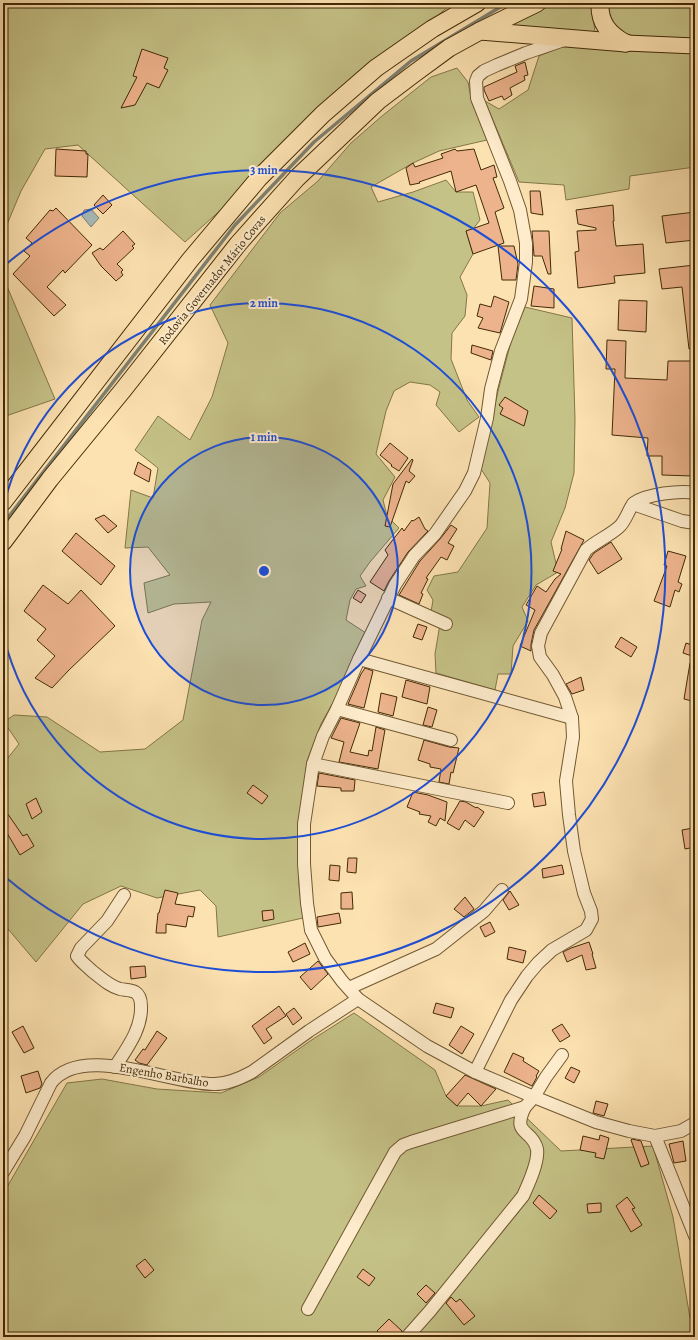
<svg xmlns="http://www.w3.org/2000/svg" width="698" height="1340" viewBox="0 0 698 1340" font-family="Alegreya,serif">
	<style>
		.green { fill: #c5c287; stroke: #837647 }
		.water { fill: #a6bab8; stroke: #7e8071 }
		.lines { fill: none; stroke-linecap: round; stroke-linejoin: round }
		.stream { stroke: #7e8071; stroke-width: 3.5 }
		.building { fill: #edb38c; stroke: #412a07 }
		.minor-casing { stroke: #705832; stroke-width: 14 }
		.major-casing { stroke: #412a07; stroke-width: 17 }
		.highway-casing { stroke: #412a07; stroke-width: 19 }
		.minor { stroke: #feeccc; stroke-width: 12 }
		.major { stroke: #fde2b1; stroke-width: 15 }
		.highway { stroke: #fde2b1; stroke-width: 17 }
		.ring { fill: none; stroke: #1d4ed8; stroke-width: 2 }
		.labels { text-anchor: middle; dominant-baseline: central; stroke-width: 4; stroke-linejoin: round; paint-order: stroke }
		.street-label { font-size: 12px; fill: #412a07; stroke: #feeccc }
		.centre { fill: #1d4ed8; stroke: #feeccc; stroke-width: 2 }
		.ring-label { font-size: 12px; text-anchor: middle; font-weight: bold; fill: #1d4ed8; stroke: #feeccc; stroke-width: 4; stroke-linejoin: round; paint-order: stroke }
	</style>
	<rect width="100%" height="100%" fill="#fde2b1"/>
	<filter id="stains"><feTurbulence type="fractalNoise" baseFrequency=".005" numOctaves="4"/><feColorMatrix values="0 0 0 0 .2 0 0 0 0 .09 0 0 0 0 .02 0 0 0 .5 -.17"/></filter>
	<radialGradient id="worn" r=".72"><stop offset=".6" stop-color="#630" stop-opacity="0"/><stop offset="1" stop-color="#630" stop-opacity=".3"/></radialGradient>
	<!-- green -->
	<g class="green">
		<polygon points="3,3 452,3 185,242 78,145 45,149 21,191 3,234"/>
		<polygon points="557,3 591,3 595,32 499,28"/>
		<polygon points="606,3 695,3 695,41 626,39 612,26"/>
		<polygon points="569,44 695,51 695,167 630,176 629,189 566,200 564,185 519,182 485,101 499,109 528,90 539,56"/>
		<polygon points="457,68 468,82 472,103 487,140 439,151 413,163 371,187 378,202 413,192 446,180 456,192 473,192 480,220 473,229 466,231 473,254 460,277 467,295 465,316 452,333 451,359 467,400 479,417 459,432 436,405 440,392 430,385 410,382 394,391 386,411 376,454 395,477 383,500 387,516 399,528 370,562 360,576 366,586 356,589 350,600 346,620 366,633 341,688 321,724 307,761 300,827 299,885 303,918 218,937 216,906 200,890 157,898 121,886 83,904 36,962 3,923 3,764 19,744 4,722 14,715 47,717 100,752 145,749 183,720 202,620 211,602 174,604 148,613 144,583 170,575 148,547 125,548 131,490 153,498 158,468 135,450 158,416 190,440 212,397 228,343 210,305 280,213 318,181 351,143 382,116 431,77"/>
		<polygon points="3,277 55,399 3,417"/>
		<polygon points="525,307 572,318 575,419 574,473 565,508 551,542 558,572 536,585 522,607 528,621 513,646 511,674 498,674 495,690 436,673 435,654 440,624 430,618 433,600 427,590 434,576 458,572 487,528 490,483 481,469 498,391 512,338"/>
		<polygon points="354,1013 435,1070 446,1096 457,1106 481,1106 508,1100 561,1151 653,1146 673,1217 690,1318 695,1319 695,1337 3,1337 3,1194 67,1083 102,1079 157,1089 221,1093 259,1077 310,1041"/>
	</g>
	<!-- water -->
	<polygon class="water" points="91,209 99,218 91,227 82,216 84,210"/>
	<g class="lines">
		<!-- stream -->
		<polyline class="stream" points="3,524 235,225 314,142 411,61 507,3"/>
	</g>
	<!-- building -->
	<g class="building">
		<polygon points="142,49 168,58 164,68 168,70 159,88 147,83 135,105 121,108 137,77 133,76"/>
		<polygon points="525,62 528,75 524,76 525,80 510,88 512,95 504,100 502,96 489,101 484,90 484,87 517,72 515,66"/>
		<polygon points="56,149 86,151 86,154 88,154 87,177 55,176"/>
		<polygon points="455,149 457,151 474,149 481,170 494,165 497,177 493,178 504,208 495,212 504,243 473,254 466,231 489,223 476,185 456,192 451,171 419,182 420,183 410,185 406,168 413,163 415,167 443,158 441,154"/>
		<polygon points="530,191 540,191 543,215 531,213"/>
		<polygon points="103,195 112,205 103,214 94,205"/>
		<polygon points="613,205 614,221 613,221 616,246 643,244 645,273 614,276 615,283 578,288 575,252 579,251 577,231 596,230 596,228 578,224 576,210"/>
		<polygon points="56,208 92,245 65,273 63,270 47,287 66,305 54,316 13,274 30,256 24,251 32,243 26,238 50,210 53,211"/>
		<polygon points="695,212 695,240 666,243 662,216"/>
		<polygon points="123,231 135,244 132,246 134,248 117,264 123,270 121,272 123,275 116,281 101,266 92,253 100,248 103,250"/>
		<polygon points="532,231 549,231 551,274 548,274 542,256 534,256 533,243"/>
		<polygon points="498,246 514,246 518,264 516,280 502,280"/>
		<polygon points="695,265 695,348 689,349 682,287 662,289 659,269"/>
		<polygon points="534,286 554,289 554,308 531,306"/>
		<polygon points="494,296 509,302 500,333 478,328 483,318 477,316 480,304 491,307"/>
		<polygon points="619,300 647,301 646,332 618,330"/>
		<polygon points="607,340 626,341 625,378 667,380 668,361 695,361 695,389 692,447 693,447 693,476 662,475 662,456 647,456 648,438 612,435 615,369 606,369"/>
		<polygon points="472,345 493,351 491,360 471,353"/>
		<polygon points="505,397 528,411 524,426 500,414 503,408 499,405"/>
		<polygon points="390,443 408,458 399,471 391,466 392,465 380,455"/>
		<polygon points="412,459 413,460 409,471 415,476 409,483 406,481 390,527 385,526 393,484"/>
		<polygon points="138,462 151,470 149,482 134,474"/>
		<polygon points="104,515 117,526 108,533 95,519"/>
		<polygon points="419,517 425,529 428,531 408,552 389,581 384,591 370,582 388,555 385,550 402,528 404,531 412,520 413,521"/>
		<polygon points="451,525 457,529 448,543 454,546 447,560 441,557 426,578 428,579 421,593 423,594 419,604 399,595 420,561 440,539"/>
		<polygon points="566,531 584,540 534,630 531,644 531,651 520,646 535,610 526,605 537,586 546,592 555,579 561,574 553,571 562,549 561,549"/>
		<polygon points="76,533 115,566 101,585 62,551"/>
		<polygon points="611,542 622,559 598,574 589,560 594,553"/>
		<polygon points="668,551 686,556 678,582 682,584 679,592 675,590 670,607 654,601 667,566 664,565"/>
		<polygon points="43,585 68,604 81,590 115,626 69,670 52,688 35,678 55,656 37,640 46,629 24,611"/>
		<polygon points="358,590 366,595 361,603 353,598"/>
		<polygon points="418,624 427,627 422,640 413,637"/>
		<polygon points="621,637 637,647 631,657 615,647"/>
		<polygon points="686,643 695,646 695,657 683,653"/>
		<polygon points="690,663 695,664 695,686 692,701 684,699"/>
		<polygon points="365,668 373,671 364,708 348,704 361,674"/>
		<polygon points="581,677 584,690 572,694 566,684"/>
		<polygon points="406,680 430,687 427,704 402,697"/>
		<polygon points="381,693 397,697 393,716 378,712"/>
		<polygon points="428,707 437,710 432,727 423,725"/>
		<polygon points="341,718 360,723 350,752 368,756 369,750 372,751 376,727 385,730 378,769 339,762 344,742 331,738"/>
		<polygon points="424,740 449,747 459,748 453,773 451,772 449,784 439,782 441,769 430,767 430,764 418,760"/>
		<polygon points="319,773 355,780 354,791 341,791 341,788 317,786"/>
		<polygon points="253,785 268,796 262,804 247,793"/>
		<polygon points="413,792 428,795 447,802 445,821 440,818 436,826 428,822 431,816 419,814 420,812 407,807"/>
		<polygon points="544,792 546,805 534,807 532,794"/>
		<polygon points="36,798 42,812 32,819 26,804"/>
		<polygon points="460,801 466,802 476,808 477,807 484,812 474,827 465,820 459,830 447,823"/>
		<polygon points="3,807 23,836 27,834 34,846 20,855 7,833 3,836"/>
		<polygon points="693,828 695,847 685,849 682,830"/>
		<polygon points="348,858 357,858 356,873 347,872"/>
		<polygon points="330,865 340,866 339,881 329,880"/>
		<polygon points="562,865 564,874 543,878 542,869"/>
		<polygon points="165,890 178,893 175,904 195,907 193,917 188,916 186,927 166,924 166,933 156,933 158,913 159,913"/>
		<polygon points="510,891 519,905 509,910 503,900"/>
		<polygon points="352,892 353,909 341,909 341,893"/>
		<polygon points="465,897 474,909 464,917 454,909"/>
		<polygon points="273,910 274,919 263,921 262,911"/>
		<polygon points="339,913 341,923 318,927 317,917"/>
		<polygon points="490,922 495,932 485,937 480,927"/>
		<polygon points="589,942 593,954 592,954 596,968 586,970 582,955 567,962 563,952 571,948"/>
		<polygon points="305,943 310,954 293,962 288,952"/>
		<polygon points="509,947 526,951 523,963 507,959"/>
		<polygon points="318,961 328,974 311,990 300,977"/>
		<polygon points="145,966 146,977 131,979 130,967"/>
		<polygon points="436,1003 454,1008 451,1018 433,1013"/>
		<polygon points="279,1006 286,1016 266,1029 272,1038 264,1044 252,1026"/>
		<polygon points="294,1008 302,1018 293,1025 286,1014"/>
		<polygon points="562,1024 570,1036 560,1042 552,1030"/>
		<polygon points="23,1026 34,1048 24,1053 12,1032"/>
		<polygon points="461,1026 474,1034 462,1054 449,1045"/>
		<polygon points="157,1031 167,1038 147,1065 139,1063 135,1060 143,1049 145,1050"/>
		<polygon points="513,1053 524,1058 523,1061 539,1071 536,1076 537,1077 532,1086 504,1072"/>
		<polygon points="571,1067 580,1071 574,1083 565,1078"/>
		<polygon points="38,1071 42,1084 40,1088 26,1093 21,1076"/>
		<polygon points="465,1075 496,1089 481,1106 468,1093 457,1106 446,1096"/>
		<polygon points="596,1101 608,1104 604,1116 593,1113"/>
		<polygon points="600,1135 609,1138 604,1159 595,1157 596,1153 580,1150 583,1136 599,1140"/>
		<polygon points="632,1139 641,1141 649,1164 641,1167 631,1140"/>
		<polygon points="683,1141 686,1161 674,1163 669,1144"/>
		<polygon points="539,1195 557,1211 550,1219 533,1203"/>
		<polygon points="627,1197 635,1208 632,1209 642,1225 631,1232 616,1206"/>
		<polygon points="601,1203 601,1212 588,1213 587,1204"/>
		<polygon points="145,1259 154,1270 145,1278 136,1266"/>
		<polygon points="363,1269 375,1278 369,1286 357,1277"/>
		<polygon points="426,1285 435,1293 426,1303 417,1294"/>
		<polygon points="451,1297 456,1302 460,1299 475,1316 464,1325 446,1303"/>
		<polygon points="389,1319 402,1331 400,1337 383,1337 377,1331"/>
	</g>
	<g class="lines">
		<!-- minor casing -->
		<g class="minor-casing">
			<g id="minor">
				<polyline points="564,40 526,53 497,65 484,71 478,76 476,81 477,98 510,181 520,210 526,243 526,262 521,299 501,351 491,389 487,418 474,473 465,491 435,534 414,556 395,585 359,659 337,709 323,736 313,764 304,824 304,864 307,903 311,930 325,958 342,981 358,999 427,1046 475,1072 534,1097 596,1122 629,1131 655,1136 681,1131 695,1123"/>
				<polyline points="633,504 682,521 695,523"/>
				<polyline points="388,598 446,624"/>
				<polyline points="359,659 572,718"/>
				<polyline points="337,709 451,740"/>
				<polyline points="313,764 508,803"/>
				<polyline points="349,988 436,949 484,911 502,890"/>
				<path d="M115 1067C127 1048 142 1029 141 1006 141 1001 140 995 135 992 131 990 125 990 120 989 109 986 101 978 92 971 87 966 81 962 77 956L81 948 107 921 124 895"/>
				<path d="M475 1072 511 1000 527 976 538 963 552 950 586 930 592 919 591 911 584 893 574 851 569 815 566 781 573 737 572 718 565 697 553 675 540 657 538 646 541 633 586 550C596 541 609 536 619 527 626 521 629 508 634 503 647 494 680 490 695 493"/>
				<polyline points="655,1136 695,1236"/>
				<path d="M3 1172 25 1136 51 1083C82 1042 171 1085 215 1084 228 1084 241 1078 252 1072L309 1031 358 999"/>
				<polyline points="308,1309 395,1152 403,1145 411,1142 525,1107 534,1097 546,1077 562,1055"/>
				<path d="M407 1337 430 1311 523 1196C528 1185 539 1162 537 1149 532 1128 511 1136 525 1107"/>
			</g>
		</g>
		<!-- major casing -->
		<g class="major-casing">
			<polyline id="major" points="626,43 695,46"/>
		</g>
		<!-- highway casing -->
		<g class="highway-casing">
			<g id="highway">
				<path d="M600 3C599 23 609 34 625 43"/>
				<polyline points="480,31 626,43"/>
				<polyline points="3,502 190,260 259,178 323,114 376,68 432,29 477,3"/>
				<polyline points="3,542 50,479 123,390 238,244 297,178 378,101 415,73 449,48 480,31 537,3"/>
			</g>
		</g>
		<!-- minor -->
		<use href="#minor" class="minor"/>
		<!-- major -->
		<use href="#major" class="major"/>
		<!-- highway -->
		<use href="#highway" class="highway"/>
	</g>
	<!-- distance rings -->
	<circle cx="264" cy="571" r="134" fill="#1d4ed8" fill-opacity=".12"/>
	<g class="ring">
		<circle cx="264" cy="571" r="134"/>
		<path d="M3 508A268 268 0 1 1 3 634"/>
		<path d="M4 266A401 401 0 1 1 4 876"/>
	</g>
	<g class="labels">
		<!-- street labels -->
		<g class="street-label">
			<text transform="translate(212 280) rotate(-51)">Rodovia Governador Mário Covas</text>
			<text transform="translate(164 1075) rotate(10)">Engenho Barbalho</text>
		</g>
	</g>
	<circle cx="264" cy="571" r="6" class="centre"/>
	<g class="ring-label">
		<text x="264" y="174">3 min</text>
		<text x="264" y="307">2 min</text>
		<text x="264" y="441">1 min</text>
	</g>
	<!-- margin -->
	<rect width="698" height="1340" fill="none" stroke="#fde2b1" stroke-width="16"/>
	<rect x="4" y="4" width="690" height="1332" fill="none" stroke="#412a07" stroke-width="2"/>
	<rect x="8" y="8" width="682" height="1324" fill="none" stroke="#412a07"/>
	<rect width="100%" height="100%" filter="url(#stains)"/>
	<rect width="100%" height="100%" fill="url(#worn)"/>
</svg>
